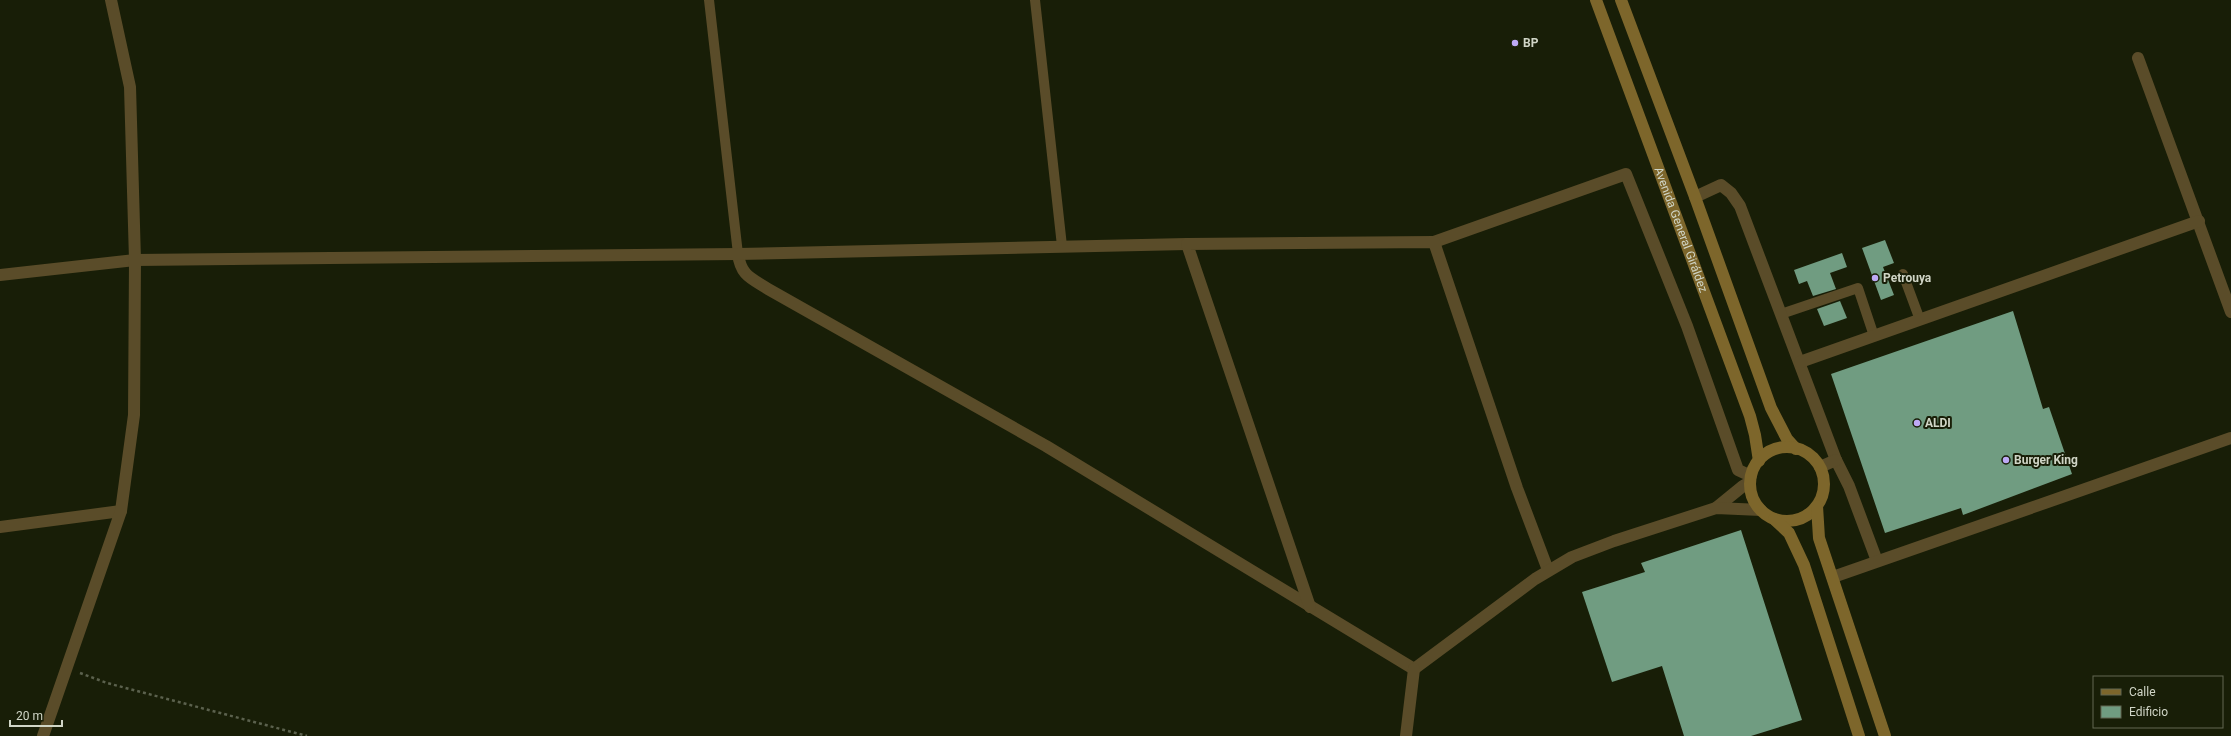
<svg xmlns="http://www.w3.org/2000/svg" width="2231" height="736" viewBox="0 0 2231 736" font-family="Roboto,sans-serif">
	<style>
		.building { fill: #709c81 }
		.lines { fill: none; stroke-linecap: round; stroke-linejoin: round }
		.path { stroke: #5b614d; stroke-width: 2.5; stroke-dasharray: 3 3; stroke-linecap: butt }
		.lane { stroke: #5a4c29; stroke-width: 10 }
		.street { stroke: #5a4c29; stroke-width: 12 }
		.secondary { stroke: #7d662b; stroke-width: 12 }
		.poi-dot { fill: #bda9f5; stroke: #181e07; stroke-width: 1.5 }
		.labels { text-anchor: middle; dominant-baseline: central; stroke-width: 4; stroke-linejoin: round; paint-order: stroke }
		.poi-label { font-size: 12px; font-weight: bold; fill: #d0d5c6; stroke: #181e07; text-anchor: start }
		.street-label { font-size: 12px; fill: #d0d5c6; stroke: #181e07 }
	</style>
	<rect width="100%" height="100%" fill="#181e07"/>
	<!-- building -->
	<g class="building">
		<polygon points="1885,240 1894,263 1883,267 1894,295 1881,300 1862,248"/>
		<polygon points="1842,253 1847,267 1830,273 1836,289 1813,296 1807,281 1799,284 1794,270"/>
		<polygon points="1840,301 1847,318 1824,326 1817,309"/>
		<polygon points="2013,311 2043,409 2049,407 2072,474 1963,515 1961,508 1885,533 1831,374"/>
		<polygon points="1741,530 1802,720 1751,736 1684,736 1662,666 1612,682 1582,592 1645,572 1641,563"/>
	</g>
	<g class="lines">
		<!-- path -->
		<polyline class="path" points="80,673 107,683 307,736"/>
		<!-- lane -->
		<g class="lane">
			<polyline points="709,0 738,254"/>
			<polyline points="1035,0 1062,246"/>
			<polyline points="1903,274 1920,320"/>
			<polyline points="1781,314 1858,288 1874,336"/>
		</g>
		<!-- street -->
		<g class="street">
			<polyline points="2138,58 2231,312"/>
			<polyline points="1695,197 1721,185 1731,193 1740,206 1836,460 1849,486 1877,561"/>
			<polyline points="1434,242 1626,174 1687,326 1738,470 1751,476"/>
			<path d="M738 254C741 276 751 278 768 289L1046 446 1414 669"/>
			<polyline points="0,275 135,260 738,254 1187,244"/>
			<polyline points="1800,362 2199,221"/>
			<polyline points="1820,467 1836,460"/>
			<polyline points="1716,508 1743,486 1750,482"/>
			<polyline points="0,527 121,511"/>
			<polyline points="1833,577 2231,438"/>
			<polyline points="1310,607 1187,244 1434,242 1517,488 1548,570"/>
			<polyline points="1414,669 1535,579 1572,557 1614,541 1716,508 1761,510"/>
			<polyline points="43,736 121,511 134,415 135,260 130,87 111,0"/>
			<polyline points="1406,736 1414,669"/>
		</g>
		<!-- secondary -->
		<g class="secondary">
			<path id="s1" d="M1596 0 1750 416 1755 435 1759 461"/>
			<polyline points="1621,0 1695,197 1771,408 1787,439 1796,449"/>
			<circle cx="1787" cy="484" r="37"/>
			<polyline points="1817,506 1819,538 1885,736"/>
			<polyline points="1774,519 1789,533 1804,565 1859,736"/>
		</g>
	</g>
	<!-- markers -->
	<g class="poi-dot">
		<circle cx="1515" cy="43" r="4"/>
		<circle cx="1875" cy="278" r="4"/>
		<circle cx="1917" cy="423" r="4"/>
		<circle cx="2006" cy="460" r="4"/>
	</g>
	<g class="labels">
		<!-- poi labels -->
		<g class="poi-label">
			<text x="1523" y="43">BP</text>
			<text x="1883" y="278">Petrouya</text>
			<text x="1925" y="423">ALDI</text>
			<text x="2014" y="460">Burger King</text>
		</g>
		<!-- street labels -->
		<g class="street-label">
			<text stroke="none"><textPath href="#s1" startOffset="245">Avenida General Giráldez</textPath></text>
		</g>
	</g>
	<!-- legend -->
	<rect x="2093" y="676" width="130" height="52" fill="#181e07" stroke="#626753"/>
	<rect x="2101" y="689" width="20" height="6" fill="#7d662b" stroke="#626753"/>
	<text x="2129" y="696" font-size="12" fill="#d0d5c6">Calle</text>
	<rect x="2101" y="706" width="20" height="12" fill="#709c81" stroke="#626753"/>
	<text x="2129" y="716" font-size="12" fill="#d0d5c6">Edificio</text>
	<!-- scale -->
	<path d="M10 720v6h52v-6" fill="none" stroke="#d0d5c6" stroke-width="2"/>
	<text x="16" y="720" font-size="12" fill="#d0d5c6" stroke="#181e07" stroke-width="3" paint-order="stroke">20 m</text>
</svg>
